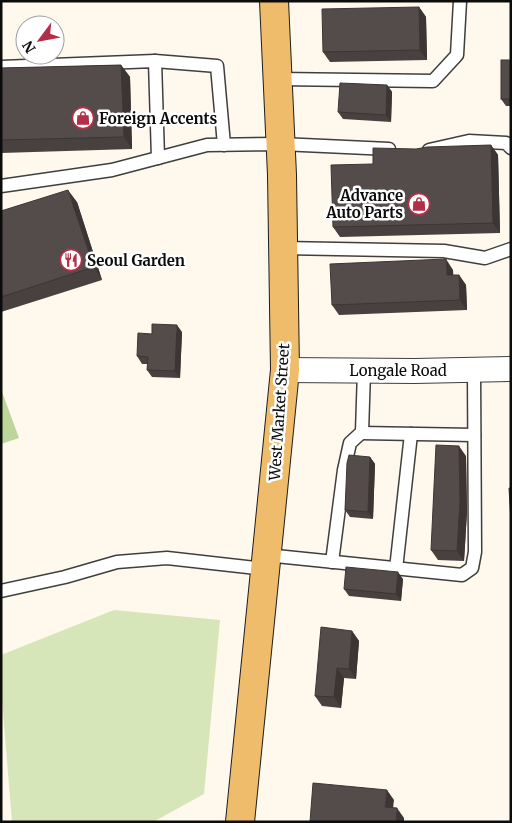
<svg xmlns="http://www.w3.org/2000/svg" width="512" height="823" viewBox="0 0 512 823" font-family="Merriweather,serif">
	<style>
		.green { fill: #d7e6b9 }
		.forest { fill: #bdd599 }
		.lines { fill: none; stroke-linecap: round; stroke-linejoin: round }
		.service-casing { stroke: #3f3f3f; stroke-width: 15 }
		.minor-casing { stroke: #3f3f3f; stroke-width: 26 }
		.primary-casing { stroke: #1d1d1d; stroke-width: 30 }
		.service { stroke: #fff; stroke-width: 12 }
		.minor { stroke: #fff; stroke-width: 24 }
		.primary { stroke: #efbc6c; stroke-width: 28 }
		.wall { fill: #484140 }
		.shaded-wall { fill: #3b3534 }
		.building { fill: #544c4a; stroke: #3b3534 }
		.labels { text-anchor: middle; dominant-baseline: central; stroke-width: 5; stroke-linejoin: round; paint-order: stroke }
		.poi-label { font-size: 15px; font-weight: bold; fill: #0c0c0c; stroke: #fff; text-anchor: start }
		.street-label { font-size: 15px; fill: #0c0c0c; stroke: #fff }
	</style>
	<rect width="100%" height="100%" fill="#fef8ed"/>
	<!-- green -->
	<polygon class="green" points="114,610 220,620 204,794 153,822 12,822 1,687 1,655"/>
	<!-- forest -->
	<polygon class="forest" points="1,389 19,438 1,444"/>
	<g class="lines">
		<!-- service casing -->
		<g class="service-casing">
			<g id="service">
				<polyline points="155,61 217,66 224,145"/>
				<polyline points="1,67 155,61 158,158"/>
				<polyline points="278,79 433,81 457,55 460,1"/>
				<polyline points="429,150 469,141 506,143 511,148"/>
				<polyline points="1,186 112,170 207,145 281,144 389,149"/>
				<polyline points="283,248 444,251 485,258 511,249"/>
				<polyline points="361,433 474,435"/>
				<polyline points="266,555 462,575 472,568 475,552 474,370"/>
				<polyline points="332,562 344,470 350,443 362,432 364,371"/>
				<polyline points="396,569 411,434"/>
				<polyline points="1,591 65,577 117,562 167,558 265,569"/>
			</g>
		</g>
		<!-- minor casing -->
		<g class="minor-casing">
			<polyline id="minor" points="285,370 415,371 511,369"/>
		</g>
		<!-- primary casing -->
		<g class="primary-casing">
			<polyline id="primary" points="240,822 285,370 282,175 274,1"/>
		</g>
		<!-- service -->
		<use href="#service" class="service"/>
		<!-- minor -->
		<use href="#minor" class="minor"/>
		<!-- primary -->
		<use href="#primary" class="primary"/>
	</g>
	<!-- wall -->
	<g class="wall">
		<polygon points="419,7 426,17 427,60 330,62 323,52"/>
		<polygon points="511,60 511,106 506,106 501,99"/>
		<polygon points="121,65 130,77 132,149 1,153 1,68"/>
		<polygon points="387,85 392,92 391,122 343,119 338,112"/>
		<polygon points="491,145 498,155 500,233 340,237 333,227 373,164 416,149"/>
		<polygon points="77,202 102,280 1,312 1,211"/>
		<polygon points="453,270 453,275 459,275 466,285 467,310 339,315 332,305"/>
		<polygon points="182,332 180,378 152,377 147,370 148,364 142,364 137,356 152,334"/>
		<polygon points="466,456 467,512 464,561 438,560 431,550"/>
		<polygon points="370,457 375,464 373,519 350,517 345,510"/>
		<polygon points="403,579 401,601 349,596 344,589"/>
		<polygon points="352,631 359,641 356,679 344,678 341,708 322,706 315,696"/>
	</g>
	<!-- shaded-wall -->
	<g class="shaded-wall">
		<polygon points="419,7 426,17 427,60 420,50"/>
		<polygon points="121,65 130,77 132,149 124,137"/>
		<polygon points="387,85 392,92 391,122 386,115"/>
		<polygon points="491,145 498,155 500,233 493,223"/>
		<polygon points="68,190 77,202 102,280 94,267"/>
		<polygon points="446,259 453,270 454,285 447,275"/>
		<polygon points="459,275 466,285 467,310 460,300"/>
		<polygon points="177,325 182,332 180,378 175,371"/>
		<polygon points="459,446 466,456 467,512 464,561 457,551"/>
		<polygon points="370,457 375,464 373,519 368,512"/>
		<polygon points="398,572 403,579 401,601 396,594"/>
		<polygon points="352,631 359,641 356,679 349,669"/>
		<polygon points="337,668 344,678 341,708 334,697"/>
		<polygon points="387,790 394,800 392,817 385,807"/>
		<polygon points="397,808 404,818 404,822 396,822"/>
	</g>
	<!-- building -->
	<g class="building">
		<polygon points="419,7 420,50 323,52 322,9"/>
		<rect x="501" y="60" width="10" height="39"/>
		<polygon points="121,65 124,137 1,140 1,68"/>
		<polygon points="340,83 387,85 386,115 338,112"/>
		<polygon points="491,145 493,223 333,227 331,165 373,164 373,148 416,149 427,147"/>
		<polygon points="68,190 94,267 1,297 1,211"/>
		<polygon points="446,259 447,275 459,275 460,300 332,305 330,264"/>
		<polygon points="152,324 177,325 175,371 147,370 148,357 137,356 138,333 152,334"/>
		<polygon points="436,445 459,446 460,502 457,551 431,550"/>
		<polygon points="349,455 370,457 368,512 345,510 347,463"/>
		<polygon points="509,488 511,488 511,521"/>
		<polygon points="346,567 398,572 396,594 344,589"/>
		<polygon points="321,627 352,631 349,669 337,668 334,697 315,696"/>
		<polygon points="313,783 387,790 385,807 397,808 396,822 310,822"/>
	</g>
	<!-- icons -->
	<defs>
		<g id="shop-ring" transform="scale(1.125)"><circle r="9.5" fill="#fff" stroke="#b32e47" stroke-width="1.5"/><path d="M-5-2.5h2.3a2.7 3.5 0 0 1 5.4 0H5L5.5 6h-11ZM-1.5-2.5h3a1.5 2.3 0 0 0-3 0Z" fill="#b32e47"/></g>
		<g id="restaurant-ring" transform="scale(1.125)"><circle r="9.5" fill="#fff" stroke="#b32e47" stroke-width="1.5"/><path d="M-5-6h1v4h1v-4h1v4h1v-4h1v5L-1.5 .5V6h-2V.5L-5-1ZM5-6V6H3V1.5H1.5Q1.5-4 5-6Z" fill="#b32e47"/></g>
	</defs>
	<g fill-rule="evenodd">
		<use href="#shop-ring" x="83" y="118"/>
		<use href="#shop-ring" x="419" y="204"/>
		<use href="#restaurant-ring" x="71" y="260"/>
	</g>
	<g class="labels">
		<!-- poi labels -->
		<g class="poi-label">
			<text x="99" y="118">Foreign Accents</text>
			<text x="403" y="195" text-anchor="end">Advance<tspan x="403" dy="17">Auto Parts</tspan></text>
			<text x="87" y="260">Seoul Garden</text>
		</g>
		<!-- street labels -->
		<g class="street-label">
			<text x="398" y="370">Longale Road</text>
			<text transform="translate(279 412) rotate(-86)">West Market Street</text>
		</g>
	</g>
	<!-- border -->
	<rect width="512" height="823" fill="none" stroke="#0c0c0c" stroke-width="5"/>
	<!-- north arrow -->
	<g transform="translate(40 40) rotate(238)"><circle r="24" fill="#ffffff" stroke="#9e9e9e"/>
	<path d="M0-4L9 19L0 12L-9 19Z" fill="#b32e47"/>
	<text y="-8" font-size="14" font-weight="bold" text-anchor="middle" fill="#0c0c0c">N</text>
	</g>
</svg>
